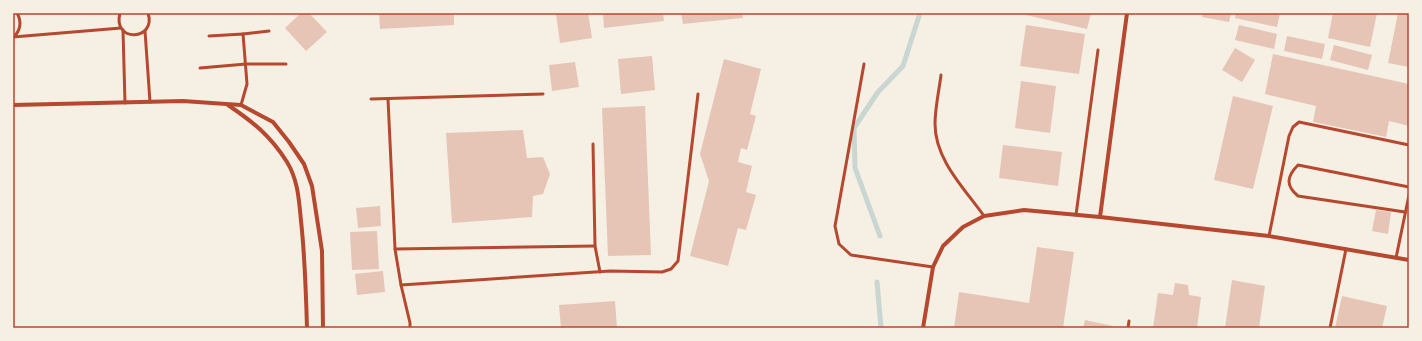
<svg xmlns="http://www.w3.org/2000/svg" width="1422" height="341" viewBox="0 0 1422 341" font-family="'Alegreya Sans',sans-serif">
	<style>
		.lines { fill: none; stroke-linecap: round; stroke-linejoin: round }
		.stream { stroke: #c9d6d2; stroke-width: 5 }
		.building { fill: #e6c5b7 }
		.service { stroke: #b5482f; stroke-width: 3 }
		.minor { stroke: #b5482f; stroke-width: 4 }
		.neatline { fill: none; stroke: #b5482f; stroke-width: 1.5 }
	</style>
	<rect width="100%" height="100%" fill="#f6efe4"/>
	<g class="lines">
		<!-- stream -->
		<g class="stream">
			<polyline points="880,236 855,168 854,128 878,92 903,66 920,13"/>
			<polyline points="877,282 881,328"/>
		</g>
	</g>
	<!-- building -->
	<g class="building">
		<polygon points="301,13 309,13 327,32 306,51 285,28"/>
		<polygon points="379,13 454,13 454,25 380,29"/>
		<polygon points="561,13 588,13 592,38 560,43 556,14"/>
		<polygon points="603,13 663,13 664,21 604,28"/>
		<polygon points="681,13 742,13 743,18 683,24"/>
		<polygon points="1026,13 1091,13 1087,29 1026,15"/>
		<polygon points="1203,13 1231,13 1229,22 1202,17"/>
		<polygon points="1236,13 1280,13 1277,27 1235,18"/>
		<polygon points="1333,13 1377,13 1370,47 1328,38"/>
		<polygon points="1398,13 1409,13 1409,67 1388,63"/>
		<polygon points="1026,25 1085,34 1079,74 1020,66"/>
		<polygon points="1239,25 1277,34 1274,49 1235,40"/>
		<polygon points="1287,36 1325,44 1322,59 1284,51"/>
		<polygon points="1334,45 1372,55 1368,70 1330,60"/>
		<polygon points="1235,48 1255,60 1242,82 1222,70"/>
		<polygon points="1273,54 1409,84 1409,126 1389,121 1386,137 1313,122 1316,106 1265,94"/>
		<polygon points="652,56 655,90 621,94 618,59"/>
		<polygon points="724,59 761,69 750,114 756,116 747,150 741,148 738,162 752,166 746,192 756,195 746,230 738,228 728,266 690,256 709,181 700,154"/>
		<polygon points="575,62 579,87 552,91 549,65"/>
		<polygon points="1021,81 1056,86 1050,133 1015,128"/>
		<polygon points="1233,96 1273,106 1253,189 1214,180"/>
		<polygon points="645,106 651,255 608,256 602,108"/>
		<polygon points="523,130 527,158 543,157 550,174 543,194 533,196 532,217 452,223 446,133"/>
		<polygon points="1003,145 1062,152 1058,186 999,178"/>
		<polygon points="380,206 381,226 358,228 356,208"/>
		<polygon points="1376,210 1391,212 1388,234 1372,231"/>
		<polygon points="377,231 379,269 352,270 350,232"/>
		<polygon points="1037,247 1074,252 1063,328 954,328 959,292 1029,303"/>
		<polygon points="383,271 385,292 357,295 355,274"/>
		<polygon points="1232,280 1265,286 1259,328 1225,328"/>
		<polygon points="1175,283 1188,285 1189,295 1201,297 1197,328 1153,328 1158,293 1173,295"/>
		<polygon points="1342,296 1387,306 1382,328 1335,328"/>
		<polygon points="615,301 617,328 561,328 559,305"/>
		<polygon points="1085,320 1113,326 1113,328 1083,328"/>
	</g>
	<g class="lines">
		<!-- service -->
		<g class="service">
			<path d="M120 13C112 43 157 41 148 13"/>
			<polyline points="123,30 125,103"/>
			<polyline points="145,31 150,102"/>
			<polyline points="243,34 269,31"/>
			<polyline points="209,36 243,34 247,84 241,105"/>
			<polyline points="13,37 121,28"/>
			<path d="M13 38C20 31 22 22 17 13"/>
			<polyline points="864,64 835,226 839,244 851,255 933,267"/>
			<polyline points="200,68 246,64 286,64"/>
			<path d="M941 75C939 91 935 108 935 124 935 160 965 189 984 216"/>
			<polyline points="371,99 543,94"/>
			<polyline points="388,99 395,249 401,285 410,323 410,328"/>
			<polyline points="593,144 595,246 600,272"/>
			<path d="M1405 212 1298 196C1286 186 1286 177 1298 165L1409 187"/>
			<polyline points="1076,215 1098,50"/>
			<polyline points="1269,236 1289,136 1293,127 1299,122 1409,145"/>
			<polyline points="395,249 595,246"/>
			<polyline points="1396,258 1409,195"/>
			<polyline points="401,285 610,271 662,272 671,269 678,261 698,94"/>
			<polyline points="1128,328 1129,321"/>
			<polyline points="1330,328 1346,249"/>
		</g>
		<!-- minor -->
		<g class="minor">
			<polyline points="13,105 183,101 226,104 241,105 273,122 289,142 304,164 312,186 322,251 323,328"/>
			<path d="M228 105C253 122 270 135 287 162 298 180 299 200 301 221 305 257 306 292 307 328"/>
			<polyline points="1100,217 1127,13"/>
			<polyline points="923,328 933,267 943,246 963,227 984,216 1024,210 1100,217 1269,236 1409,260"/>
		</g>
	</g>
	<!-- border -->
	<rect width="1422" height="341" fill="none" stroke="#f6efe4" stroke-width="28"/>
	<rect x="14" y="14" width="1394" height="313" class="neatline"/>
</svg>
